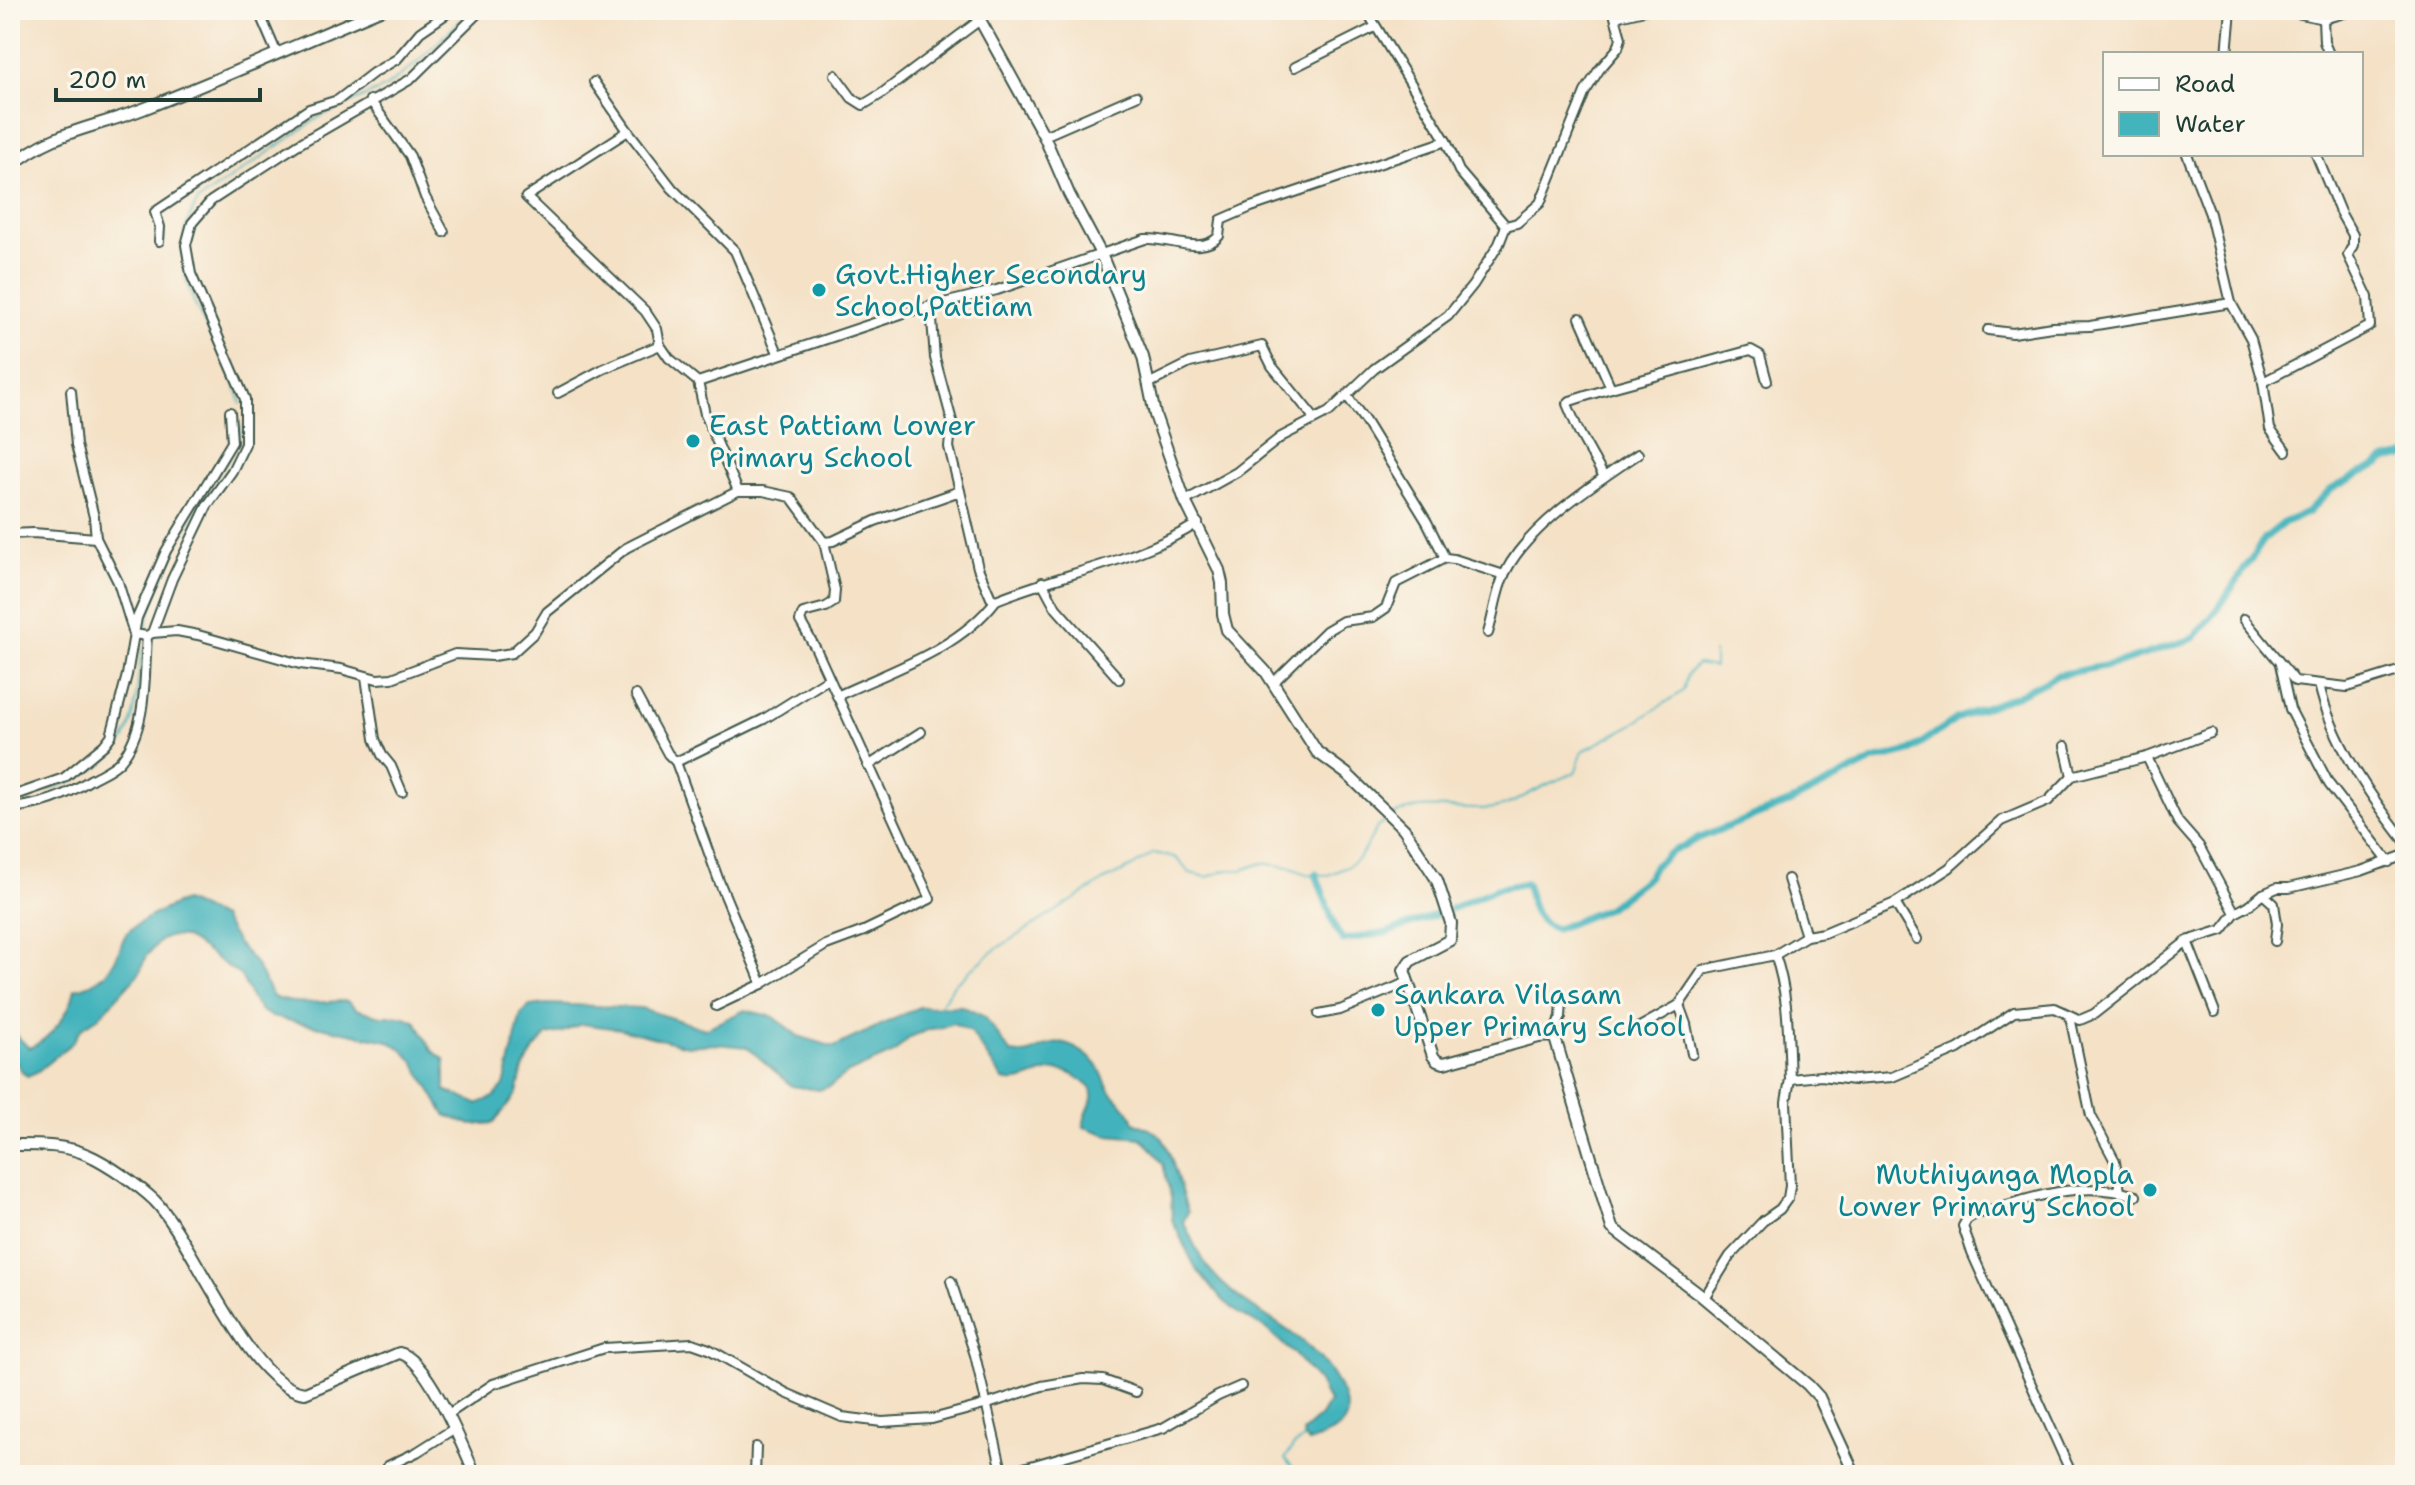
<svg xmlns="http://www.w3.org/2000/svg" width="2415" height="1485" viewBox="0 0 2415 1485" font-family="'Shantell Sans',sans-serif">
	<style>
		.water { fill: #43b3bc; stroke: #317878; stroke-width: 2 }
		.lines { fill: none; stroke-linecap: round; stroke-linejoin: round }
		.stream { stroke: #43b3bc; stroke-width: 2 }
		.canal { stroke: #43b3bc; stroke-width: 7 }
		.minor-casing { stroke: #3f564a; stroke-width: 12 }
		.major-casing { stroke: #3f564a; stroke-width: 14 }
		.minor { stroke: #fff; stroke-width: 8 }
		.major { stroke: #fff; stroke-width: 10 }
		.culture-dot { fill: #0f9aa8; stroke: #fbf7ec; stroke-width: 3 }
		.labels { text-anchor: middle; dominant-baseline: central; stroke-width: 6; stroke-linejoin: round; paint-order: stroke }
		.culture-label { font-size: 28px; fill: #0d838f; stroke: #fbf7ec; text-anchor: start }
	</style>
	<rect width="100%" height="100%" fill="#fbf7ec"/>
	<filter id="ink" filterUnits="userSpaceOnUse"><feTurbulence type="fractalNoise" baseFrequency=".0125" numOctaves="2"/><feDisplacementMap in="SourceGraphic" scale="16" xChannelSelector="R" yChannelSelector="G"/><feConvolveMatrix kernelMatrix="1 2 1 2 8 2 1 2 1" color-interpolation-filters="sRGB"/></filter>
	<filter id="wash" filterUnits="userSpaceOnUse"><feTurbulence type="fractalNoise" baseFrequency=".006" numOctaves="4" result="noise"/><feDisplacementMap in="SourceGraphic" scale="32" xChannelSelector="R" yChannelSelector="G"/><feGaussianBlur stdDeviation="1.8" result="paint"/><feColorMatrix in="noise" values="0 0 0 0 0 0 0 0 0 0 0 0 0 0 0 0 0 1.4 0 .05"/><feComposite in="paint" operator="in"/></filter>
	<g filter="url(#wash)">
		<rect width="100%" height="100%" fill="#f4e1c6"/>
		<!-- water -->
		<path class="water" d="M184 901 222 918 237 943 255 963 273 997C300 1007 320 1001 347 1001L356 1009 381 1016H403L416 1022 432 1050 445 1060V1090L477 1104 494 1097 504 1086 521 1014 530 1006 548 1004 641 1008 705 1029 745 1010 774 1017 798 1036 834 1047 919 1007 962 1006 985 1017 1011 1053C1035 1057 1033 1048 1053 1044 1067 1040 1088 1054 1097 1065 1103 1073 1105 1084 1112 1093 1121 1104 1130 1108 1134 1122 1144 1127 1155 1130 1162 1138 1171 1148 1181 1195 1188 1212L1183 1222C1192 1237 1198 1257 1210 1270 1251 1320 1317 1329 1343 1396 1347 1406 1350 1416 1342 1425 1335 1433 1319 1438 1309 1442L1304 1438 1303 1432 1321 1416 1329 1402 1319 1382 1294 1354 1265 1328 1238 1313 1222 1299 1196 1269 1172 1220 1171 1197 1163 1164 1152 1149 1141 1138 1108 1135 1084 1127C1082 1114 1096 1103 1091 1090 1089 1084 1082 1080 1077 1077 1046 1058 1030 1088 1003 1080L970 1031 953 1023 939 1028 930 1029 910 1037 894 1053 846 1074 830 1086 819 1090 792 1086 747 1047 717 1044 687 1046 620 1029 581 1024 563 1032 547 1035 535 1048 523 1069 517 1093 494 1123 472 1125 445 1115 414 1062 402 1049 388 1041 272 1017 260 1010 253 1001 241 976 193 942 183 937 171 936 161 940 146 956 140 972 99 1017 82 1028 72 1043 37 1072 27 1076C12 1064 10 1047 10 1029L29 1048C51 1039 70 1013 75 989 99 984 111 972 120 949 122 943 123 937 128 932 143 919 165 908 184 901Z"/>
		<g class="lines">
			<!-- stream -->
			<g class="stream">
				<path d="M241 404C223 335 152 277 198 201L321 116 386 87 414 65 472 10"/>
				<path d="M146 629C155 585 188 520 213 481 225 462 239 450 241 426"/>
				<path d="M10 801C54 789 116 774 131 724 138 701 138 674 142 649"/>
				<path d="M1394 815C1423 800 1463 813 1494 808 1512 805 1524 796 1540 788 1551 782 1563 778 1575 773L1583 751 1630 726 1683 691 1687 675 1697 664 1714 667V653"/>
				<polyline points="939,1007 955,983 996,949 1105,880 1132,867 1154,853 1176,858 1190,873 1207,877 1227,870 1242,870 1262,863 1289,867 1306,874 1328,875 1347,867 1360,857 1378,826 1389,819"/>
				<polyline points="1299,1475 1285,1459 1293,1446 1304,1439"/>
			</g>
			<!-- canal -->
			<g class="canal">
				<polyline points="1316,874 1336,930 1343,940 1386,933 1441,913"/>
				<path d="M1451 909 1496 889 1526 883C1533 905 1531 920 1556 929L1608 908 1648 877 1654 866 1670 853 1699 838 1791 802 1874 760 1910 751 1958 718 2016 696 2058 675 2119 663 2194 638 2218 609 2265 538 2285 522 2307 513 2332 489 2386 460 2405 456"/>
			</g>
		</g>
	</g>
	<g filter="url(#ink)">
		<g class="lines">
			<!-- minor casing -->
			<g class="minor-casing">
				<g id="minor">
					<polyline points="258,10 277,54"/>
					<polyline points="1366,10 1446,141 1459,171 1506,226 1517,223 1540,203 1585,92 1599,70 1618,48 1621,38 1615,17 1644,10"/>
					<polyline points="2284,10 2323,19 2355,10"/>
					<polyline points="2323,19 2324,42 2329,54"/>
					<polyline points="2227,54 2231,10"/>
					<polyline points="1295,67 1375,27"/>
					<polyline points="835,75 852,98 863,105 881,94 980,20"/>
					<polyline points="594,82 628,131 672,188 735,251 778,353"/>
					<polyline points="370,100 410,156 425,197 444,232"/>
					<polyline points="628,131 526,197 645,311 657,329 660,345 669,358 698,382 705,414 738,491"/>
					<polyline points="1044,136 1136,96"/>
					<polyline points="2187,154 2210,214 2231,303 2251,339 2263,382 2270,429 2286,451"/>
					<polyline points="159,241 160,227 155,212 309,109 338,100 373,73 397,59 420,32 452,10"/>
					<polyline points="931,307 935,358 952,421 949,447 960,491"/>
					<polyline points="1580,318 1611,388"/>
					<polyline points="1988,330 2013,333 2052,327 2090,326 2231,303"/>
					<path d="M698 382 907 312 997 290 1145 239C1168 237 1202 256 1219 236L1221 220 1251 207 1446 141"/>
					<polyline points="2263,382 2370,326 2368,297 2348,255 2353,245 2353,235 2340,212 2316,154"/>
					<polyline points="1148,384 1190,363 1262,346 1272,366 1315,419"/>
					<polyline points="71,391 76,445 94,517 96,538"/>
					<polyline points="558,393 603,369 660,345"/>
					<polyline points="1347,396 1365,421 1427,522 1445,558"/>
					<polyline points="1604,477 1579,432 1567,404 1570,401 1611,388 1751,350 1760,355 1767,381"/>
					<polyline points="1185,501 1237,472 1281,437 1329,412 1374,369 1448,316 1473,285 1499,244 1506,226"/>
					<polyline points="10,534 33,533 96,538 118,582 134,634 137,618 166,551 232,442 230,412"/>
					<polyline points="1042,582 1056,608 1119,679"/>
					<polyline points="2244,619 2295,681 2347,687 2405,669"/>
					<path d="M152 633 177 631 198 635 300 664 341 669 377 679 392 678 455 654 493 656 512 653 535 632 547 612 626 548 738 491H763L791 497 824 542 833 541 875 521 960 491 978 568 991 598 996 600C1062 573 1137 562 1198 523"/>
					<path d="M1488 633C1494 614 1496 591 1505 573 1528 526 1595 483 1638 454"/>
					<polyline points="2280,664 2290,709 2329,784 2389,862"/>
					<polyline points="366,677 375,739 382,755 391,766 402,792"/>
					<polyline points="1274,682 1326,631 1343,621 1373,617 1386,608 1396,583 1445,558 1454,559 1504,575"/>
					<path d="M2319 684C2331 740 2370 796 2405 841"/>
					<polyline points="636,695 668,754 676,762 719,881 762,984"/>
					<path d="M837 696C892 670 958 650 996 600"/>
					<polyline points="2065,746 2072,776"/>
					<polyline points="2147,757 2178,822 2199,846 2235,913"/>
					<polyline points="676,762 764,719 828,679"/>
					<polyline points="868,766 921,732"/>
					<polyline points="10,797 64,778 104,745 111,736 127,675 134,634 147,636"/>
					<path d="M10 808C41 805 64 797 90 780 100 774 114 769 121 760 148 728 144 675 147 636L152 633 172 579 207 506 232 471 245 444V399L191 274 186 245 192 223 211 201 297 145 411 79 481 10"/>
					<polyline points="1788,879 1806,936"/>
					<polyline points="2263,894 2274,904 2277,924 2275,941"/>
					<polyline points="1895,903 1917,939"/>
					<polyline points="2187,941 2215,1012"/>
					<path d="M1775 955C1789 995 1788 1036 1790 1079"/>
					<polyline points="1679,1005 1686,1024 1692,1054"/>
					<polyline points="716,1006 762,984 826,945 864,931 930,899 816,649 800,621 803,613 826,607 834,602 835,590 824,542"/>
					<polyline points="1319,1014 1340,1010 1406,983"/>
					<polyline points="2070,1017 2091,1116 2115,1161 2120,1191"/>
					<polyline points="1638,1028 1679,1005 1703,970 1775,955 1806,936 1824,933 1895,903 1949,868 2001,821 2048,801 2072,776 2147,757 2211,733"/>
					<polyline points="1552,1036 1561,1017 1562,1001"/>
					<polyline points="951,1281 975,1355 1003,1475"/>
					<polyline points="1704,1298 1730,1256 1763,1221 1780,1209 1788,1198 1790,1186 1786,1102 1790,1079 1821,1076 1854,1080 1892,1077 1958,1049 2014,1012 2055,1008 2080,1020 2094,1014 2187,941 2222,930 2235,913 2248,906 2263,894 2277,888 2289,888 2361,871 2405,855"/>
					<polyline points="450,1413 493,1384 604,1348 692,1343 709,1349 786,1393 842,1417 882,1422 932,1419 988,1404 1042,1386 1083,1379 1103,1380 1136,1392"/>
					<polyline points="1003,1474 1163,1428 1218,1396 1241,1386"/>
					<polyline points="385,1475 388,1466 417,1452 455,1428"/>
					<polyline points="755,1475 756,1447"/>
					<path d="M2072 1475 1972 1253 1963 1226 1967 1219 1974 1215C2027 1199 2080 1178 2136 1196"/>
				</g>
			</g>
			<!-- major casing -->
			<g class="major-casing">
				<g id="major">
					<polyline points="970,10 980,20 1044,136 1069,194 1101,254 1143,357 1155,415 1185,501 1219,570 1222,583 1223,614 1227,630 1266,672 1317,752 1347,774 1404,829 1437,880 1451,923 1450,940 1410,961 1404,970 1433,1056 1437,1061 1444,1063 1539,1037 1552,1036 1555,1038 1612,1228 1699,1294 1808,1385 1819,1397 1855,1475"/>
					<path d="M10 167C51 131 95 128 143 109 223 78 301 43 380 10"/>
					<path d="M10 1145C36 1145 64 1144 88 1155 107 1163 139 1186 154 1200 194 1240 248 1387 305 1393L399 1353C427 1357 464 1449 475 1475"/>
				</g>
			</g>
			<!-- minor -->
			<use href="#minor" class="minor"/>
			<!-- major -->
			<use href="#major" class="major"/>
		</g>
	</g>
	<!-- markers -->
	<g class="culture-dot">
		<circle cx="819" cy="290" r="8"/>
		<circle cx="693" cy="441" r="8"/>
		<circle cx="1378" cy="1010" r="8"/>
		<circle cx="2150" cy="1190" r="8"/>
	</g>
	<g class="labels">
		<!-- culture labels -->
		<g class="culture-label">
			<text x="835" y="274">Govt.Higher Secondary<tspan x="835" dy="32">School,Pattiam</tspan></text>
			<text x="709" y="425">East Pattiam Lower<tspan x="709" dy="32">Primary School</tspan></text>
			<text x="1394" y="994">Sankara Vilasam<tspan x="1394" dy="32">Upper Primary School</tspan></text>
			<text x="2134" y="1174" text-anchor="end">Muthiyanga Mopla<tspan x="2134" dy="32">Lower Primary School</tspan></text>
		</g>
	</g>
	<!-- margin -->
	<rect width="2415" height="1485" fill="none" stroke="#fbf7ec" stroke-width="40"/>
	<!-- legend -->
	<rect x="2103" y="52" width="260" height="104" fill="#fbf7ec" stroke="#a3ada2" stroke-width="2"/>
	<rect x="2119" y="78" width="40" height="12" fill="#ffffff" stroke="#a3ada2" stroke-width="2"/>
	<text x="2175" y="92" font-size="24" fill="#1f3d34">Road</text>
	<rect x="2119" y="112" width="40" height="24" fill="#43b3bc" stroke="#a3ada2" stroke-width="2"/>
	<text x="2175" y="132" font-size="24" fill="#1f3d34">Water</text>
	<!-- scale -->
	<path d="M56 88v12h204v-12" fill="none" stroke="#1f3d34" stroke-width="4"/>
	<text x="68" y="88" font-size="24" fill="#1f3d34" stroke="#fbf7ec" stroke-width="6" paint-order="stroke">200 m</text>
</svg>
